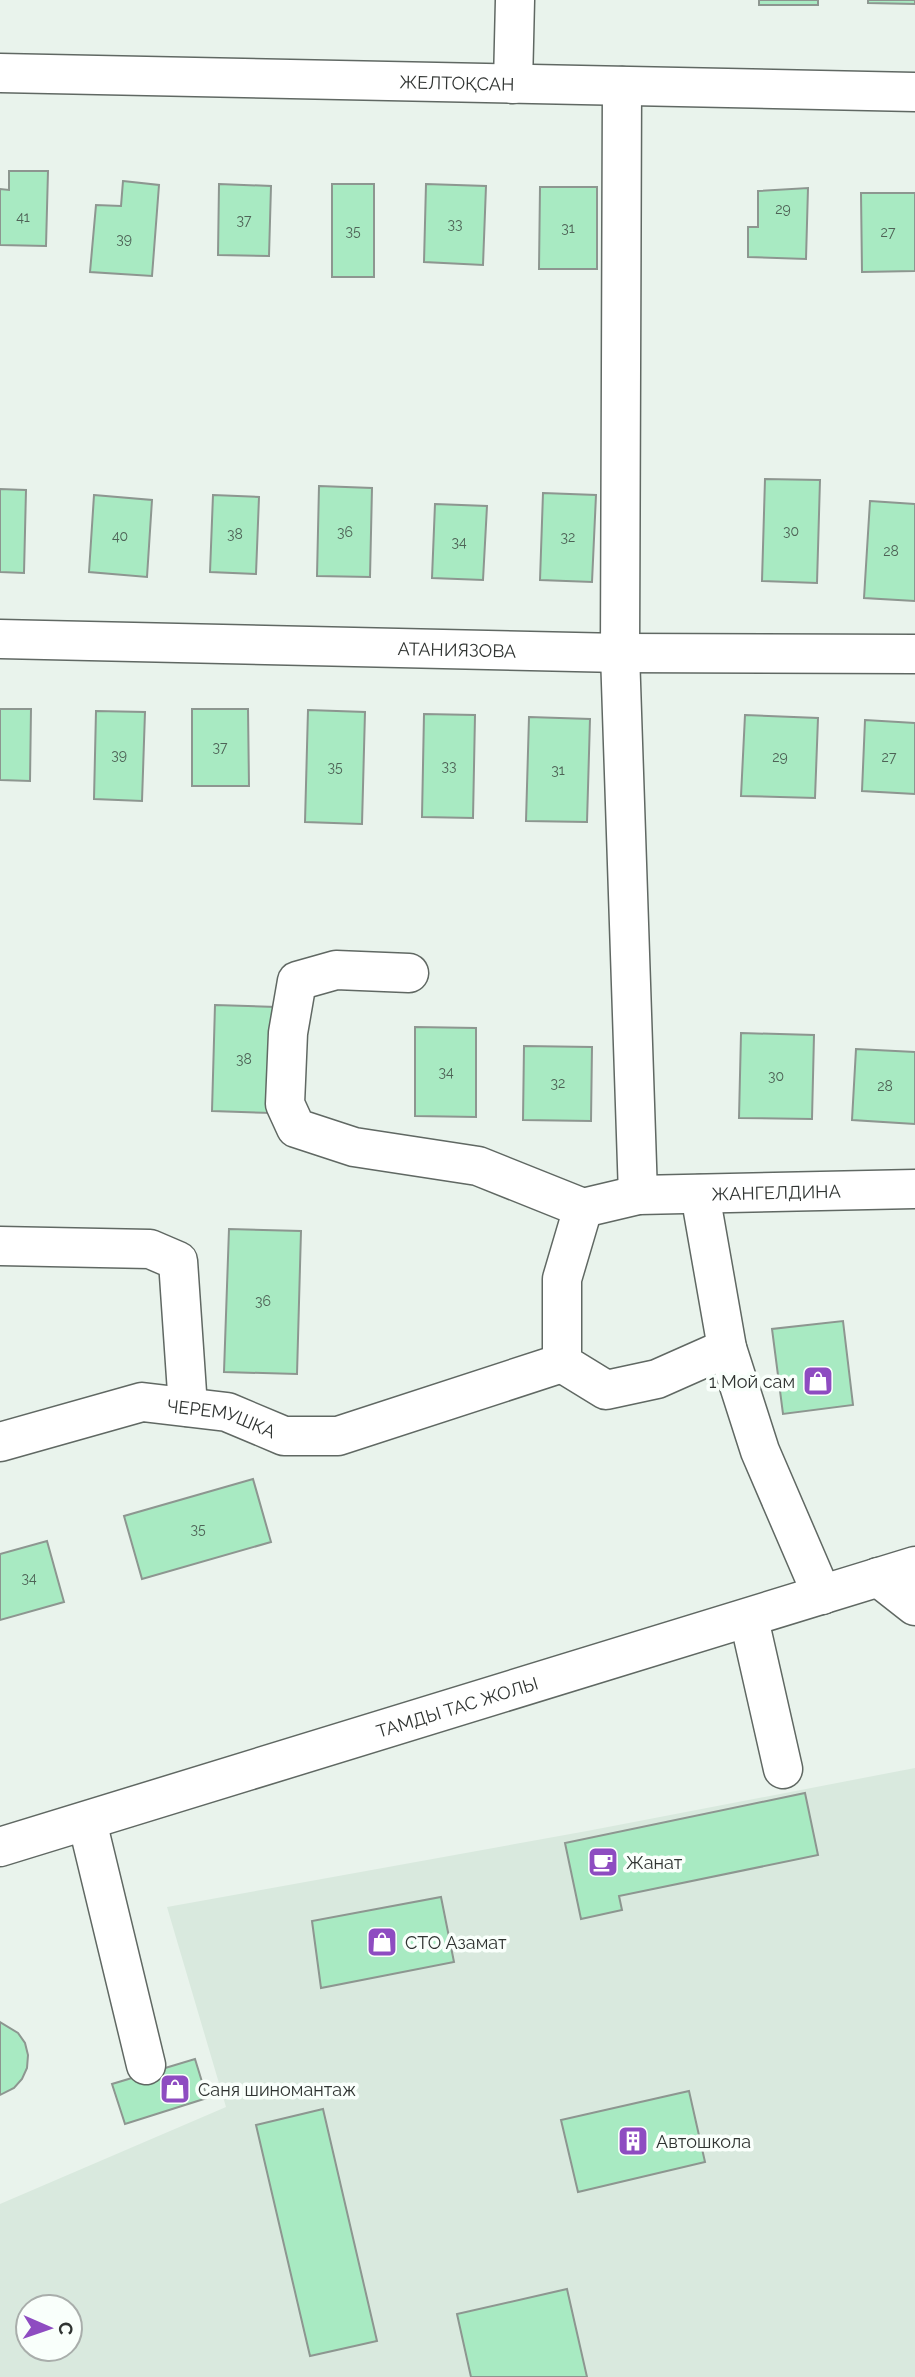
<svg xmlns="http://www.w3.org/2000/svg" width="915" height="2377" viewBox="0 0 915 2377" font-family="Raleway,sans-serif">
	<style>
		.built { fill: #d9e9de; fill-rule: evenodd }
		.building { fill: #a8eac2; stroke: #8d9690; stroke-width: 2 }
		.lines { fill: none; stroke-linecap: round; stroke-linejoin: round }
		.minor-casing { stroke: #606863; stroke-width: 41 }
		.major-casing { stroke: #606863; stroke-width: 41 }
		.minor { stroke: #fff; stroke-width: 38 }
		.major { stroke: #fff; stroke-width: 38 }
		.labels { text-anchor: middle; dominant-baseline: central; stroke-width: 7; stroke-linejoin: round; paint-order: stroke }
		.number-label { font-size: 14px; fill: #4e6256 }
		.street-label { font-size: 18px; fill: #303432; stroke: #f9fffb }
		.poi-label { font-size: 18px; fill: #303432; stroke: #f9fffb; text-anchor: start }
	</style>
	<rect width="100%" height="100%" fill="#e9f3ec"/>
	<!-- built -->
	<path class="built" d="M915 1768V2377H0V2204L226 2107 167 1907 587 1831ZM28 2307H70V2349H28Z"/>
	<!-- building -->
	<g class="building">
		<rect x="759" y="0" width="59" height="5"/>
		<polygon points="868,0 915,0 915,4 868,3"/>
		<polygon points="9,171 48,171 46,246 0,245 0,189 9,190"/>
		<polygon points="123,181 159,185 152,276 90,272 96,205 121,206"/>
		<polygon points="219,184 271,186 269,256 218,255"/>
		<rect x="332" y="184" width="42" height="93"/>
		<polygon points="426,184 486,186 483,265 424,262"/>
		<polygon points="540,187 597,187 597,269 539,269"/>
		<polygon points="808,188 806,259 748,257 748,227 758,227 758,191"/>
		<polygon points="861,193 915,193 915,271 862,272"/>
		<polygon points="765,479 820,480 817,583 762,581"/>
		<polygon points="319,486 372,488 370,577 317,576"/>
		<polygon points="0,489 26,490 24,573 0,572"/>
		<polygon points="543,493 596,495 592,582 540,580"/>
		<polygon points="94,495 152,500 147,577 89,572"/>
		<polygon points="213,495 259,497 256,574 210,572"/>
		<polygon points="870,501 915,504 915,601 864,598"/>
		<polygon points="435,504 487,506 483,580 432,578"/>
		<polygon points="0,709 31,709 30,781 0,780"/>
		<polygon points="192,709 248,709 249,786 192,786"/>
		<polygon points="308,710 365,712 362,824 305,822"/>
		<polygon points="96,711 145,712 142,801 94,799"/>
		<polygon points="424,714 475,715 473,818 422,817"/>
		<polygon points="745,715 818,718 815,798 741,796"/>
		<polygon points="529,717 590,719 587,822 526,821"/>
		<polygon points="865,720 915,723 915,794 862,791"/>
		<polygon points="215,1005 276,1007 272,1113 212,1111"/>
		<polygon points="415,1027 476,1028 476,1117 415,1116"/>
		<polygon points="741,1033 814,1035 812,1119 739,1118"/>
		<polygon points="524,1046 592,1047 591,1121 523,1120"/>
		<polygon points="856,1049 915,1052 915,1124 852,1120"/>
		<polygon points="229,1229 301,1231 297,1374 224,1372"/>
		<polygon points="843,1321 853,1405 783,1414 772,1329"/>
		<polygon points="253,1479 271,1542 142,1579 124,1516"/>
		<polygon points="47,1541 64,1602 0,1620 0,1554"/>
		<polygon points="805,1793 818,1855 619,1896 622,1910 581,1919 565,1843"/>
		<polygon points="441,1897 454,1962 321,1988 312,1921"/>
		<polygon points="0,2022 18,2033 25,2043 28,2055 27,2068 22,2079 14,2088 0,2095"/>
		<polygon points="195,2059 207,2098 125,2124 112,2084"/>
		<polygon points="689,2091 705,2162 578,2192 561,2120"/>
		<polygon points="323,2109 377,2341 310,2356 256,2125"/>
		<polygon points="567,2289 587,2377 471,2377 457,2314"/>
	</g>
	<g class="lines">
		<!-- minor casing -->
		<g class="minor-casing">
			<g id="minor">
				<path id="s1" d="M0 73 915 92"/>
				<polyline points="513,84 515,0"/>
				<polyline points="622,86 620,653 638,1195"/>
				<path id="s2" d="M0 639 620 653 915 654"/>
				<path id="s3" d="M409 973 336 970 297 981 288 1033 285 1104 296 1128 354 1147 478 1166 583 1208 638 1195 915 1189"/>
				<polyline points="700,1194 727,1348 760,1451 822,1595"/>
				<polyline points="583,1208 562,1279 562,1363 606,1390 657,1379 727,1348"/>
				<polyline points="0,1246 150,1249 178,1261 188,1407"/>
				<path id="s4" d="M0 1442 142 1402 227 1412 284 1436H338L562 1363"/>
				<polyline points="878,1577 915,1606"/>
				<polyline points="749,1619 783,1769"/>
				<polyline points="87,1821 146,2065"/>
			</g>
		</g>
		<!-- major casing -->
		<g class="major-casing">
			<g id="major">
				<path id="s5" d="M0 1847 915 1566"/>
			</g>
		</g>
		<!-- minor -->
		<use href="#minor" class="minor"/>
		<!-- major -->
		<use href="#major" class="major"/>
	</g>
	<!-- icons -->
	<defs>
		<g id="shop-square" transform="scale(1.575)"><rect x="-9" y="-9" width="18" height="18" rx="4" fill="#8e4cc1" stroke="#f9fffb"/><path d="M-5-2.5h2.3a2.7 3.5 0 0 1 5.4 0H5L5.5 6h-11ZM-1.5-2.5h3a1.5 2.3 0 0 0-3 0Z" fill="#fff"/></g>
		<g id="cafe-square" transform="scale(1.575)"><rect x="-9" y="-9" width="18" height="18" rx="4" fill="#8e4cc1" stroke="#f9fffb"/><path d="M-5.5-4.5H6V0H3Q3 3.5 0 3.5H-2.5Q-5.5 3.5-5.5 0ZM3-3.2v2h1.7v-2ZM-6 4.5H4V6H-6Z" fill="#fff"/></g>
		<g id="building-square" transform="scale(1.575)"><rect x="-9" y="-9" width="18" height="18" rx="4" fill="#8e4cc1" stroke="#f9fffb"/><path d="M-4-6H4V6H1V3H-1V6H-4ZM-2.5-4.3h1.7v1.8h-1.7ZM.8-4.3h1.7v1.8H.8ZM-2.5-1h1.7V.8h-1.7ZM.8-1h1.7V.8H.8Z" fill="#fff"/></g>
	</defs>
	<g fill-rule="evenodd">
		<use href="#shop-square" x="818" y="1381"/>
		<use href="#cafe-square" x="603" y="1862"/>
		<use href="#shop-square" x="382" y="1942"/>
		<use href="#shop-square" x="175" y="2089"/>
		<use href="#building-square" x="633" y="2141"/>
	</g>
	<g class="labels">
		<!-- number labels -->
		<g class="number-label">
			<text x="783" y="209">29</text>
			<text x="23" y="217">41</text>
			<text x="244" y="220">37</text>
			<text x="455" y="224">33</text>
			<text x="568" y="228">31</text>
			<text x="353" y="231">35</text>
			<text x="888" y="232">27</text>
			<text x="124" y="239">39</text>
			<text x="791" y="531">30</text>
			<text x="345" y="532">36</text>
			<text x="235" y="534">38</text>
			<text x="120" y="536">40</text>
			<text x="568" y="537">32</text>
			<text x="459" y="542">34</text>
			<text x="891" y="551">28</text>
			<text x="220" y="747">37</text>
			<text x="119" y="755">39</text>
			<text x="780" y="757">29</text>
			<text x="889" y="757">27</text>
			<text x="449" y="766">33</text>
			<text x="335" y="767">35</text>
			<text x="558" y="770">31</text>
			<text x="244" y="1059">38</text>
			<text x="446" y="1072">34</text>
			<text x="776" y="1076">30</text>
			<text x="558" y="1083">32</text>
			<text x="885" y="1086">28</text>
			<text x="263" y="1301">36</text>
			<text x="198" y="1529">35</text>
			<text x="29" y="1578">34</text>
		</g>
		<!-- street labels -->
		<g class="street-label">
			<text stroke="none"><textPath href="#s1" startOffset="457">ЖЕЛТОҚСАН</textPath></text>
			<text stroke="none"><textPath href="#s2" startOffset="457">АТАНИЯЗОВА</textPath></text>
			<text stroke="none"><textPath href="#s3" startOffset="758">ЖАНГЕЛДИНА</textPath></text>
			<text stroke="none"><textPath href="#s4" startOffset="229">ЧЕРЕМУШКА</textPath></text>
			<text stroke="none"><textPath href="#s5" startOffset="478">ТАМДЫ ТАС ЖОЛЫ</textPath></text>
		</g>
		<!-- poi labels -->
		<g class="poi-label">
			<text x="795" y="1381" text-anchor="end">1 Мой сам</text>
			<text x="626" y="1862">Жанат</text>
			<text x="405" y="1942">СТО Азамат</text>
			<text x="198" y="2089">Саня шиномантаж</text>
			<text x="656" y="2141">Автошкола</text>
		</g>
	</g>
	<!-- north arrow -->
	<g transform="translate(49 2328) rotate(92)"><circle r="33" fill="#f9fffb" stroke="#a9aeab" stroke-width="2"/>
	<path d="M0-5L12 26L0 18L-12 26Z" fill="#8e4cc1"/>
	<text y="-10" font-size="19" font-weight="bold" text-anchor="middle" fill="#303432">С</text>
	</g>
</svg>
